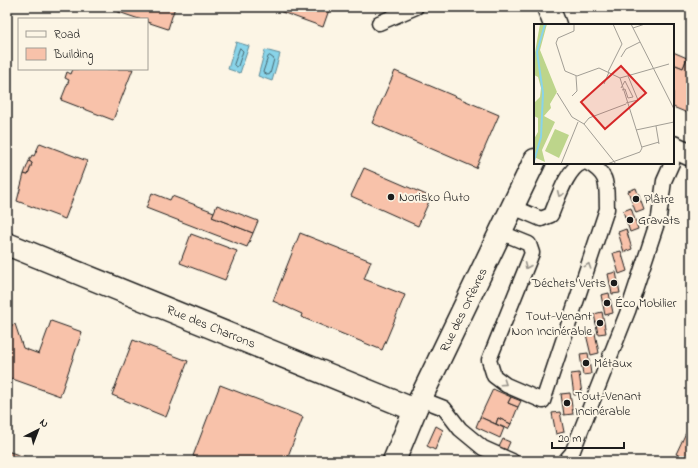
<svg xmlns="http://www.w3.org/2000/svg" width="698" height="468" viewBox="0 0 698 468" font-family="'Indie Flower',sans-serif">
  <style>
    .water { fill: #89d4e9; stroke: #5d8a97 }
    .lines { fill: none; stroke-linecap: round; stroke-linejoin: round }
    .shore { stroke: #48666e; stroke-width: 1 }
    .building { fill: #f8c2aa; stroke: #1c1c1c }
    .lane-casing { stroke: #1c1c1c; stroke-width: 17 }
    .street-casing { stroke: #1c1c1c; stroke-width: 25 }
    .lane { stroke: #fcf5e5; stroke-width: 14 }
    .street { stroke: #fcf5e5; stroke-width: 22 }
    .oneway { stroke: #97938b }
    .poi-dot { fill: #1c1c1c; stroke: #fcf5e5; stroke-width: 1.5 }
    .labels { text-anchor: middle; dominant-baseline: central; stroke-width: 4; stroke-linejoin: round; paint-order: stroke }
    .poi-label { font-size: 13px; fill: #1c1c1c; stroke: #fcf5e5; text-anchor: start }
    .street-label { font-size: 13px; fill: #1c1c1c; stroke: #fcf5e5 }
    .inset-river { fill: none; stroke: #89d4e9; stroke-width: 2 }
    .inset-road { fill: none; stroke: #a29e95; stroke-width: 1 }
    .view { fill: #d62828; fill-opacity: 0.15; stroke: #d62828; stroke-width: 2 }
    .inset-edge { fill: none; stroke: #1c1c1c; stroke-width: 2 }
  </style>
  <rect width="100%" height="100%" fill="#fcf5e5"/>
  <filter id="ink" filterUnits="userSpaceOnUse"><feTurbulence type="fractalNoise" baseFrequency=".025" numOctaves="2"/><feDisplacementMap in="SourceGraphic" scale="8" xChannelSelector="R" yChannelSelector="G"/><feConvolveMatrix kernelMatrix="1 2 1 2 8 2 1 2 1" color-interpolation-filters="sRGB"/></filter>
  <g filter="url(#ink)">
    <g class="water">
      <path d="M 236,42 L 249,46 L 240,73 L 228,69 Z"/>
      <path d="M 265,50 L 280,54 L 272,81 L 258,76 Z"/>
    </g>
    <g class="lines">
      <g class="shore">
        <path d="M 240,48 L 243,51 L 238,66 L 236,67 L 234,65 Z"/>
        <path d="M 270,56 L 274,59 L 270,74 L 268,75 L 263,72 L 268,57 Z"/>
      </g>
    </g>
    <g class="building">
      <path d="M 104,7 L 175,7 L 168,29 L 147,22 L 147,19 L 139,19 Z"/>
      <path d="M 268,7 L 330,7 L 323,27 Z"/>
      <path d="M 673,52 L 687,58 L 683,68 L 673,64 Z"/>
      <path d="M 689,54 L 691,55 L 690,114 L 673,107 L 673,64 L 683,68 Z"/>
      <path d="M 73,69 L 133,69 L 113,120 L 61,100 L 69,80 L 65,78 L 67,72 L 71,74 Z"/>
      <path d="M 395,71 L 499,115 L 476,168 L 372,123 Z"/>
      <path d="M 40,143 L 87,161 L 65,219 L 17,201 L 24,174 L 28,175 L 32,163 L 29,161 L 32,155 L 34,156 Z"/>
      <path d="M 29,161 L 32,163 L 28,175 L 24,174 Z"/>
      <path d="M 364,168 L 431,197 L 418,226 L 351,196 Z"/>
      <path d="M 636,188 L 644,210 L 636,213 L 628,191 Z"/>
      <path d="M 152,193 L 170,200 L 172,196 L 214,212 L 212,217 L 253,233 L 247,247 L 146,208 Z"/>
      <path d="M 217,205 L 258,221 L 253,233 L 212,217 Z"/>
      <path d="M 631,208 L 638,229 L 630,232 L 623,211 Z"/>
      <path d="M 626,229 L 632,249 L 624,252 L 618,232 Z"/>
      <path d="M 300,233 L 371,261 L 364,279 L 405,295 L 382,350 L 301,317 L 302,314 L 273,301 Z"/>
      <path d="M 191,234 L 237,251 L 225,280 L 180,263 Z"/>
      <path d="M 621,251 L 627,271 L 619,274 L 613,253 Z"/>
      <path d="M 616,272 L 620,293 L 612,294 L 608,274 Z"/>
      <path d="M 609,293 L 613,313 L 605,315 L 601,295 Z"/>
      <path d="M 602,312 L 606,333 L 598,334 L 594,314 Z"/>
      <path d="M 51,321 L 82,332 L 60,396 L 7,377 L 7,327 L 15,324 L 23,348 L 39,354 Z"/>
      <path d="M 595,333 L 599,353 L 591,355 L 586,334 Z"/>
      <path d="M 133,340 L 188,361 L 166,417 L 112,395 Z"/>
      <path d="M 588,353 L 591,374 L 583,375 L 580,354 Z"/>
      <path d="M 579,373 L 582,394 L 574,395 L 571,374 Z"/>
      <path d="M 220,385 L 303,417 L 288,456 L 299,461 L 205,461 L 193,456 Z"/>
      <path d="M 493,389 L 511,397 L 508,403 L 518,407 L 511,424 L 498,418 L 496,424 L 480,417 Z"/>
      <path d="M 570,393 L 573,414 L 564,415 L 561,394 Z"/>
      <path d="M 511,397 L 521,401 L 518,407 L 508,403 Z"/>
      <path d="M 560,412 L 564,432 L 556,434 L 552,413 Z"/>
      <path d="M 480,417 L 504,428 L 500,438 L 476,427 Z"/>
      <path d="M 498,418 L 511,424 L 508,429 L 496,424 Z"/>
      <path d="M 691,422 L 691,449 L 687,458 L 676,454 Z"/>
      <path d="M 436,426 L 443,430 L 435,450 L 427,446 Z"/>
      <path d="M 503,439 L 510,442 L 506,451 L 499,447 Z"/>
      <path d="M 7,451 L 28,458 L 27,461 L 7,461 Z"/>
    </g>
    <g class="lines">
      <defs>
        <g id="lane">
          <path d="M 379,23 L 416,7"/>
          <path d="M 513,207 L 541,219 L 551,215 C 557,201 567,168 582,163"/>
          <path d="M 502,233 L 529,244 L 532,253 L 489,360 L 494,376 L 506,385 L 543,401 L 607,209 C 606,186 610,175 588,163"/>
          <path d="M 421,399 L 444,408 L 460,429 L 483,448 L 512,461"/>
          <path d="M 565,461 L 572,453 L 628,311 L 659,217 L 664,181 L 672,163"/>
        </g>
        <g id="street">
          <path d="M 548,7 L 555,25"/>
          <path d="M 673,147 L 691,155"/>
          <path d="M 7,244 L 415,410"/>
          <path d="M 394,461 L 415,410 L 535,160"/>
        </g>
      </defs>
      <use href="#lane" class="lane-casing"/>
      <use href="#street" class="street-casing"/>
      <use href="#lane" class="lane"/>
      <use href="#street" class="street"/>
    </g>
    <defs><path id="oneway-chevron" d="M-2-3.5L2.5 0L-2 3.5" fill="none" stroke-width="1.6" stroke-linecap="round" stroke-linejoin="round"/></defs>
    <g class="oneway">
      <use href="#oneway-chevron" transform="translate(560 194) rotate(114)"/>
      <use href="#oneway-chevron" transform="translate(527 266) rotate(113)"/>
      <use href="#oneway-chevron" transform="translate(588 266) rotate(-72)"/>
      <use href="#oneway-chevron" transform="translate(504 383) rotate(34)"/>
    </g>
  </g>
  <g class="poi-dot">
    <circle cx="391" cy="197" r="4"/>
    <circle cx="636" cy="199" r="4"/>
    <circle cx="630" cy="220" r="4"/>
    <circle cx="614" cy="283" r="4"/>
    <circle cx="607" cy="303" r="4"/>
    <circle cx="600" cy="323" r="4"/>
    <circle cx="586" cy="363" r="4"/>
    <circle cx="567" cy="403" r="4"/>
  </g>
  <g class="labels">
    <g class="poi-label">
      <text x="399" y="197">Norisko Auto</text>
      <text x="644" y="199">Plâtre</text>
      <text x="638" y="220">Gravats</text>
      <text x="606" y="283" text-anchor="end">Déchets Verts</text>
      <text x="615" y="303">Éco Mobilier</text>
      <text x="592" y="316" text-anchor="end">Tout-Venant<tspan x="592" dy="15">Non Incinérable</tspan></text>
      <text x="594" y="363">Métaux</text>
      <text x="575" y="396">Tout-Venant<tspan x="575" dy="15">Incinérable</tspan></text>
    </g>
    <g class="street-label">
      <text transform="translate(464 310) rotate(-64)">Rue des Orfèvres</text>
      <text transform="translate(211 327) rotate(22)">Rue des Charrons</text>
    </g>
  </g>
  <g transform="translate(534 24)">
    <rect width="140" height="140" fill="#fcf5e5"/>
    <path d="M 6,0 L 13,0 L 6,26 L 23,68 L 16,80 L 17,84 L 10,92 L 21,98 L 8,126 L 11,138 L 0,133 L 0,115 L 4,108 L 4,94 L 0,92 L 0,79 L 6,73 L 7,64 L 4,53 L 0,51 L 0,34 ZM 21,105 L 35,111 L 25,134 L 11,127 Z" fill="#bdd58b"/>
    <path class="inset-river" d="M 0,137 L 7,113 L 9,69 L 3,28 L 11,0"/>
    <path class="inset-road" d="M 40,0 L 40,7 L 24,14 L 22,19 L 31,47 L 43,52 L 65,44 L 86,54M 97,0 L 140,85M 99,4 L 111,0M 87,33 L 92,25 L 106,18M 74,48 L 88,20 L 79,0M 86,54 L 135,40M 70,60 L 75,48M 87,64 L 91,57 L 99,73 L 94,74 L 91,65 L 88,66M 23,69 L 38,93 L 50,100M 38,72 L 43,67 L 42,52M 92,79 L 104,76 L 94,52M 50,100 L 82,140M 50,100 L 55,94 L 92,80M 122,102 L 125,120M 102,106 L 140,98M 108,123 L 125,118M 27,140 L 44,98M 73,140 L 106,128 L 108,124 L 86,54"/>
    <path class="view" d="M 87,42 L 112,69 L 71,105 L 47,78 Z"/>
    <rect width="140" height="140" class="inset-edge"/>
  </g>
  <rect width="698" height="468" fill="none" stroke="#fcf5e5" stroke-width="24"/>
  <rect x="12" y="12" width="674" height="444" fill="none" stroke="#1c1c1c" stroke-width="1.5" filter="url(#ink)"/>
  <rect x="18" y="18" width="130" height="52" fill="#fcf5e5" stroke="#a29e95"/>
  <rect x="26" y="31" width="20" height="6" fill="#fcf5e5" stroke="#a29e95"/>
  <text x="54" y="38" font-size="12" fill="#1c1c1c">Road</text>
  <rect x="26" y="48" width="20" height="12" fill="#f8c2aa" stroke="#a29e95"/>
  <text x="54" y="58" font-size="12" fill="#1c1c1c">Building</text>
  <g transform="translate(38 430) rotate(42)" stroke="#fcf5e5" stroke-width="3" paint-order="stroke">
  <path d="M0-3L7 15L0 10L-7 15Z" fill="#1c1c1c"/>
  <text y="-6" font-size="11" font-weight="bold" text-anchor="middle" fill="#1c1c1c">N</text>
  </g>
  <path d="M552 442v6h72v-6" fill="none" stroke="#1c1c1c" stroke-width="2"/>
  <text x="558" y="442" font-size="12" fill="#1c1c1c" stroke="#fcf5e5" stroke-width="3" paint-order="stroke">20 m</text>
</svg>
